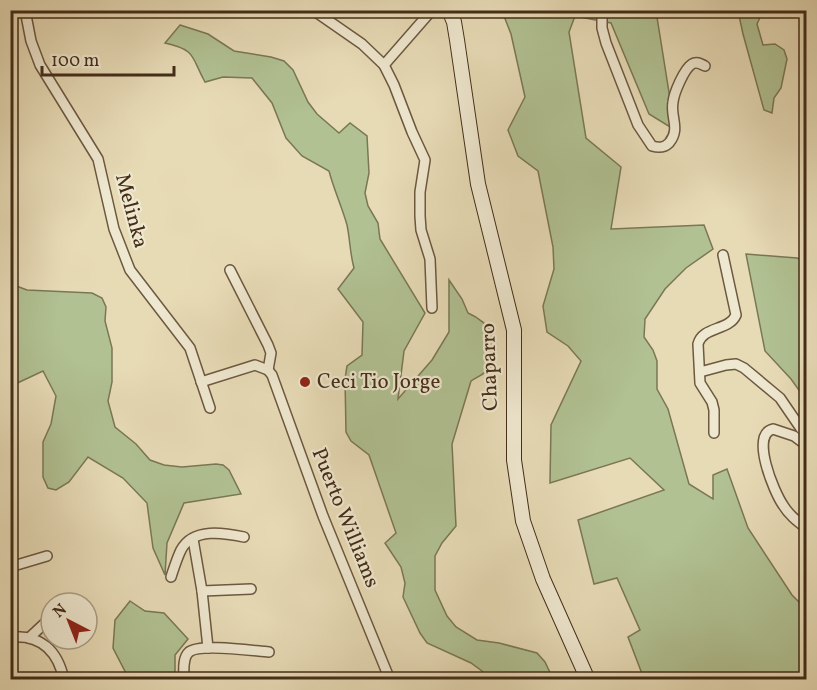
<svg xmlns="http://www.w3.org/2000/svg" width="817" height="690" viewBox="0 0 817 690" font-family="Vollkorn,serif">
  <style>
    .green { fill: #b1c192; stroke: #7a7755; stroke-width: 1.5 }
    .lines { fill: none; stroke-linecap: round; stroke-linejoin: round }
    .street-casing { stroke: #6d5840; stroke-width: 12 }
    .secondary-casing { stroke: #442d18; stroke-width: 16 }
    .street { stroke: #efe8d0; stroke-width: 9 }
    .secondary { stroke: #efe8d0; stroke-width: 14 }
    .poi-dot { fill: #8f2418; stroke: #efe8d0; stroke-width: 2 }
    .labels { text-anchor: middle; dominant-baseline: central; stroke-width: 4.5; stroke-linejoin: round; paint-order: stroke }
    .street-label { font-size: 21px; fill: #442d18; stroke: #efe8d0 }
    .poi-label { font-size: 21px; fill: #442d18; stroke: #efe8d0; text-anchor: start }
  </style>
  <rect width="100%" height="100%" fill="#e7dbb6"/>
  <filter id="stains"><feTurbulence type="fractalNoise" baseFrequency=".00333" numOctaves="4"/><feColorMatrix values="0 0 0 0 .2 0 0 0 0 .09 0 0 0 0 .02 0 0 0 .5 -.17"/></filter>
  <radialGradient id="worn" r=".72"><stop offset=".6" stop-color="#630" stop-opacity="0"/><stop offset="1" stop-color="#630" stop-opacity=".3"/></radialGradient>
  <g class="green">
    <path d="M 502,11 L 656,11 L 675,130 L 649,114 L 611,23 L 575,16 L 569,32 L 586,138 L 621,167 L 611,229 L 704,225 L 713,249 L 686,268 L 665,289 L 645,319 L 644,337 L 653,350 L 657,361 L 657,389 L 668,409 L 689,484 L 713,499 L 713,475 L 727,469 L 748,528 L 792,595 L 806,609 L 806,679 L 644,679 L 628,637 L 640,630 L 617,578 L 594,584 L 578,520 L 664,490 L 630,458 L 550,483 L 551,425 L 581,361 L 568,346 L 547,332 L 543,306 L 554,269 L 553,247 L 538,171 L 518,156 L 508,130 L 525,97 L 511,34 Z"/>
    <path d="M 738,11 L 763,11 L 757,24 L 763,45 L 775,44 L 784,50 L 787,59 L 781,88 L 774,98 L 772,113 L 764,110 L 743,34 Z"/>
    <path d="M 180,25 L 208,34 L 234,51 L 271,57 L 284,61 L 293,70 L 308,102 L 317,114 L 339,133 L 350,123 L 367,136 L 369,173 L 365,193 L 368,206 L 378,223 L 380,239 L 425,313 L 404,351 L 398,399 L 432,360 L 449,332 L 449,280 L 462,299 L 468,313 C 489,322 505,344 491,367 C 487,373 477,377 471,381 L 452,444 L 456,526 L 442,543 L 435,556 L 435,590 L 447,616 L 456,627 L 477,640 L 499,643 L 537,653 L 545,662 L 553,679 L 488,679 L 482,671 L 471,663 L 427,643 L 420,633 L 403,597 L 405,583 L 401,567 L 385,543 L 396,533 L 369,455 L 351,441 L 346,432 L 345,379 L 347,366 L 362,355 L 363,322 L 338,289 L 354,268 C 350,254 350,239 347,225 C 342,207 334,190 329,171 L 302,156 L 286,138 L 272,103 L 252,78 L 223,77 L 205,82 C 191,57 197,50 165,43 Z"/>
    <path d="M 746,254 L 797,258 L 804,261 L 806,265 L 806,400 L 791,379 L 765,351 Z"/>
    <path d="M 11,284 L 27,290 L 92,293 L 102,298 L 106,307 L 105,321 L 112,348 L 112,382 L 108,401 L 115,427 L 136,444 L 150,460 L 164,465 L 182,467 L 216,464 L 223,465 L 229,470 L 241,494 L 184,503 L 167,543 L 165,575 L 153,548 L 147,503 L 123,478 L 88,457 L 69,482 L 56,490 L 48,488 L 43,477 L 43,442 L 51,424 L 56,396 L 43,371 L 11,386 Z"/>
    <path d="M 130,601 L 145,611 L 164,613 L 188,639 L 175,655 L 175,679 L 129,679 L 113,648 L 115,620 Z"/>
  </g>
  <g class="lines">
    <defs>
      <g id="street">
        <path d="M 25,10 L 31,41 L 40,65 L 98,159 L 114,229 L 130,270 L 190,348 L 210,408"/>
        <path d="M 313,10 L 362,44 L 384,65 L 394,85 L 412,132 L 425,160 L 420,192 L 420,216 L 421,230 L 430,259 L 432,308"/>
        <path d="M 605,10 L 602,18 L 602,28 L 606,43 L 638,125 L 652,146 C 659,148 664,148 669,143 C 681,129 670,117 673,102 C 674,93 684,69 692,64 C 697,61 701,64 705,66"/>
        <path d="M 384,65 L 432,10"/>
        <path d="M 230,270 L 268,345 L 271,353 L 268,370"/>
        <path d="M 268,370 L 272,375 L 323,516 L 390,680"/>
        <path d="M 700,372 L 726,365 L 736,364 L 744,368 L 780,398 L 806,436"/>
        <path d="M 201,382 L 255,365 L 268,370"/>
        <path d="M 714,433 L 714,410 L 712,402 L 700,383 L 698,344 C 703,326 729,331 736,315 L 723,255"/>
        <path d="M 806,445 L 794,436 L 773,429 C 750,435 774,492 783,505 C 789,515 797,521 806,528"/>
        <path d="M 10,504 L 11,504"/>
        <path d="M 193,539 L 202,591 L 208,648"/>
        <path d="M 10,567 L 47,556"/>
        <path d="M 171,577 C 174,568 177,558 181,550 C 193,527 225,533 244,537"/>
        <path d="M 202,591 L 251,589"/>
        <path d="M 10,637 C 41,634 58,651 64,680"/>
        <path d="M 29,638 L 45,623 L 51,620"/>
        <path d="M 184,680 C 184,672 182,658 189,652 C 200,643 254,651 269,652"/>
      </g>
      <path id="secondary" d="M 449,10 L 454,22 L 457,40 L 478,184 L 514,330 L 514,460 L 523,521 L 543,579 L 588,680"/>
    </defs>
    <use href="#street" class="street-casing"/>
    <use href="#secondary" class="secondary-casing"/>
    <use href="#street" class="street"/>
    <use href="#secondary" class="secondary"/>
  </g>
  <circle class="poi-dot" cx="305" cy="382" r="6"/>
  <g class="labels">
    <g class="street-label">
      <text transform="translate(131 211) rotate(75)">Melinka</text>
      <text transform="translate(490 367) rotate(-92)">Chaparro</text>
      <text transform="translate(345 518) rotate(68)">Puerto Williams</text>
    </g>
    <g class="poi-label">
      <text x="317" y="382">Ceci Tio Jorge</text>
    </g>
  </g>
  <rect width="817" height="690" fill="none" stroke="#e7dbb6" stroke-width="36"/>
  <rect x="12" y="12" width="793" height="666" fill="none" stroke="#442d18" stroke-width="3"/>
  <rect x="18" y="18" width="781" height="654" fill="none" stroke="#442d18" stroke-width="1.5"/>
  <g transform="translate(69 621) rotate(318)"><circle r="28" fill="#efe8d0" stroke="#ab9d86" stroke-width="1.5"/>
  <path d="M0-4.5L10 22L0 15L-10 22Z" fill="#8f2418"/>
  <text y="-9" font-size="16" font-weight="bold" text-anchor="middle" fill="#442d18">N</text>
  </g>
  <path d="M42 66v9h132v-9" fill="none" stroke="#442d18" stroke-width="3"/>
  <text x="51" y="66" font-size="18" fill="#442d18" stroke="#efe8d0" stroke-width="4.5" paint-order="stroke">100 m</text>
  <rect width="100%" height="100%" filter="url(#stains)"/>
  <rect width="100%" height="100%" fill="url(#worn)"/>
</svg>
